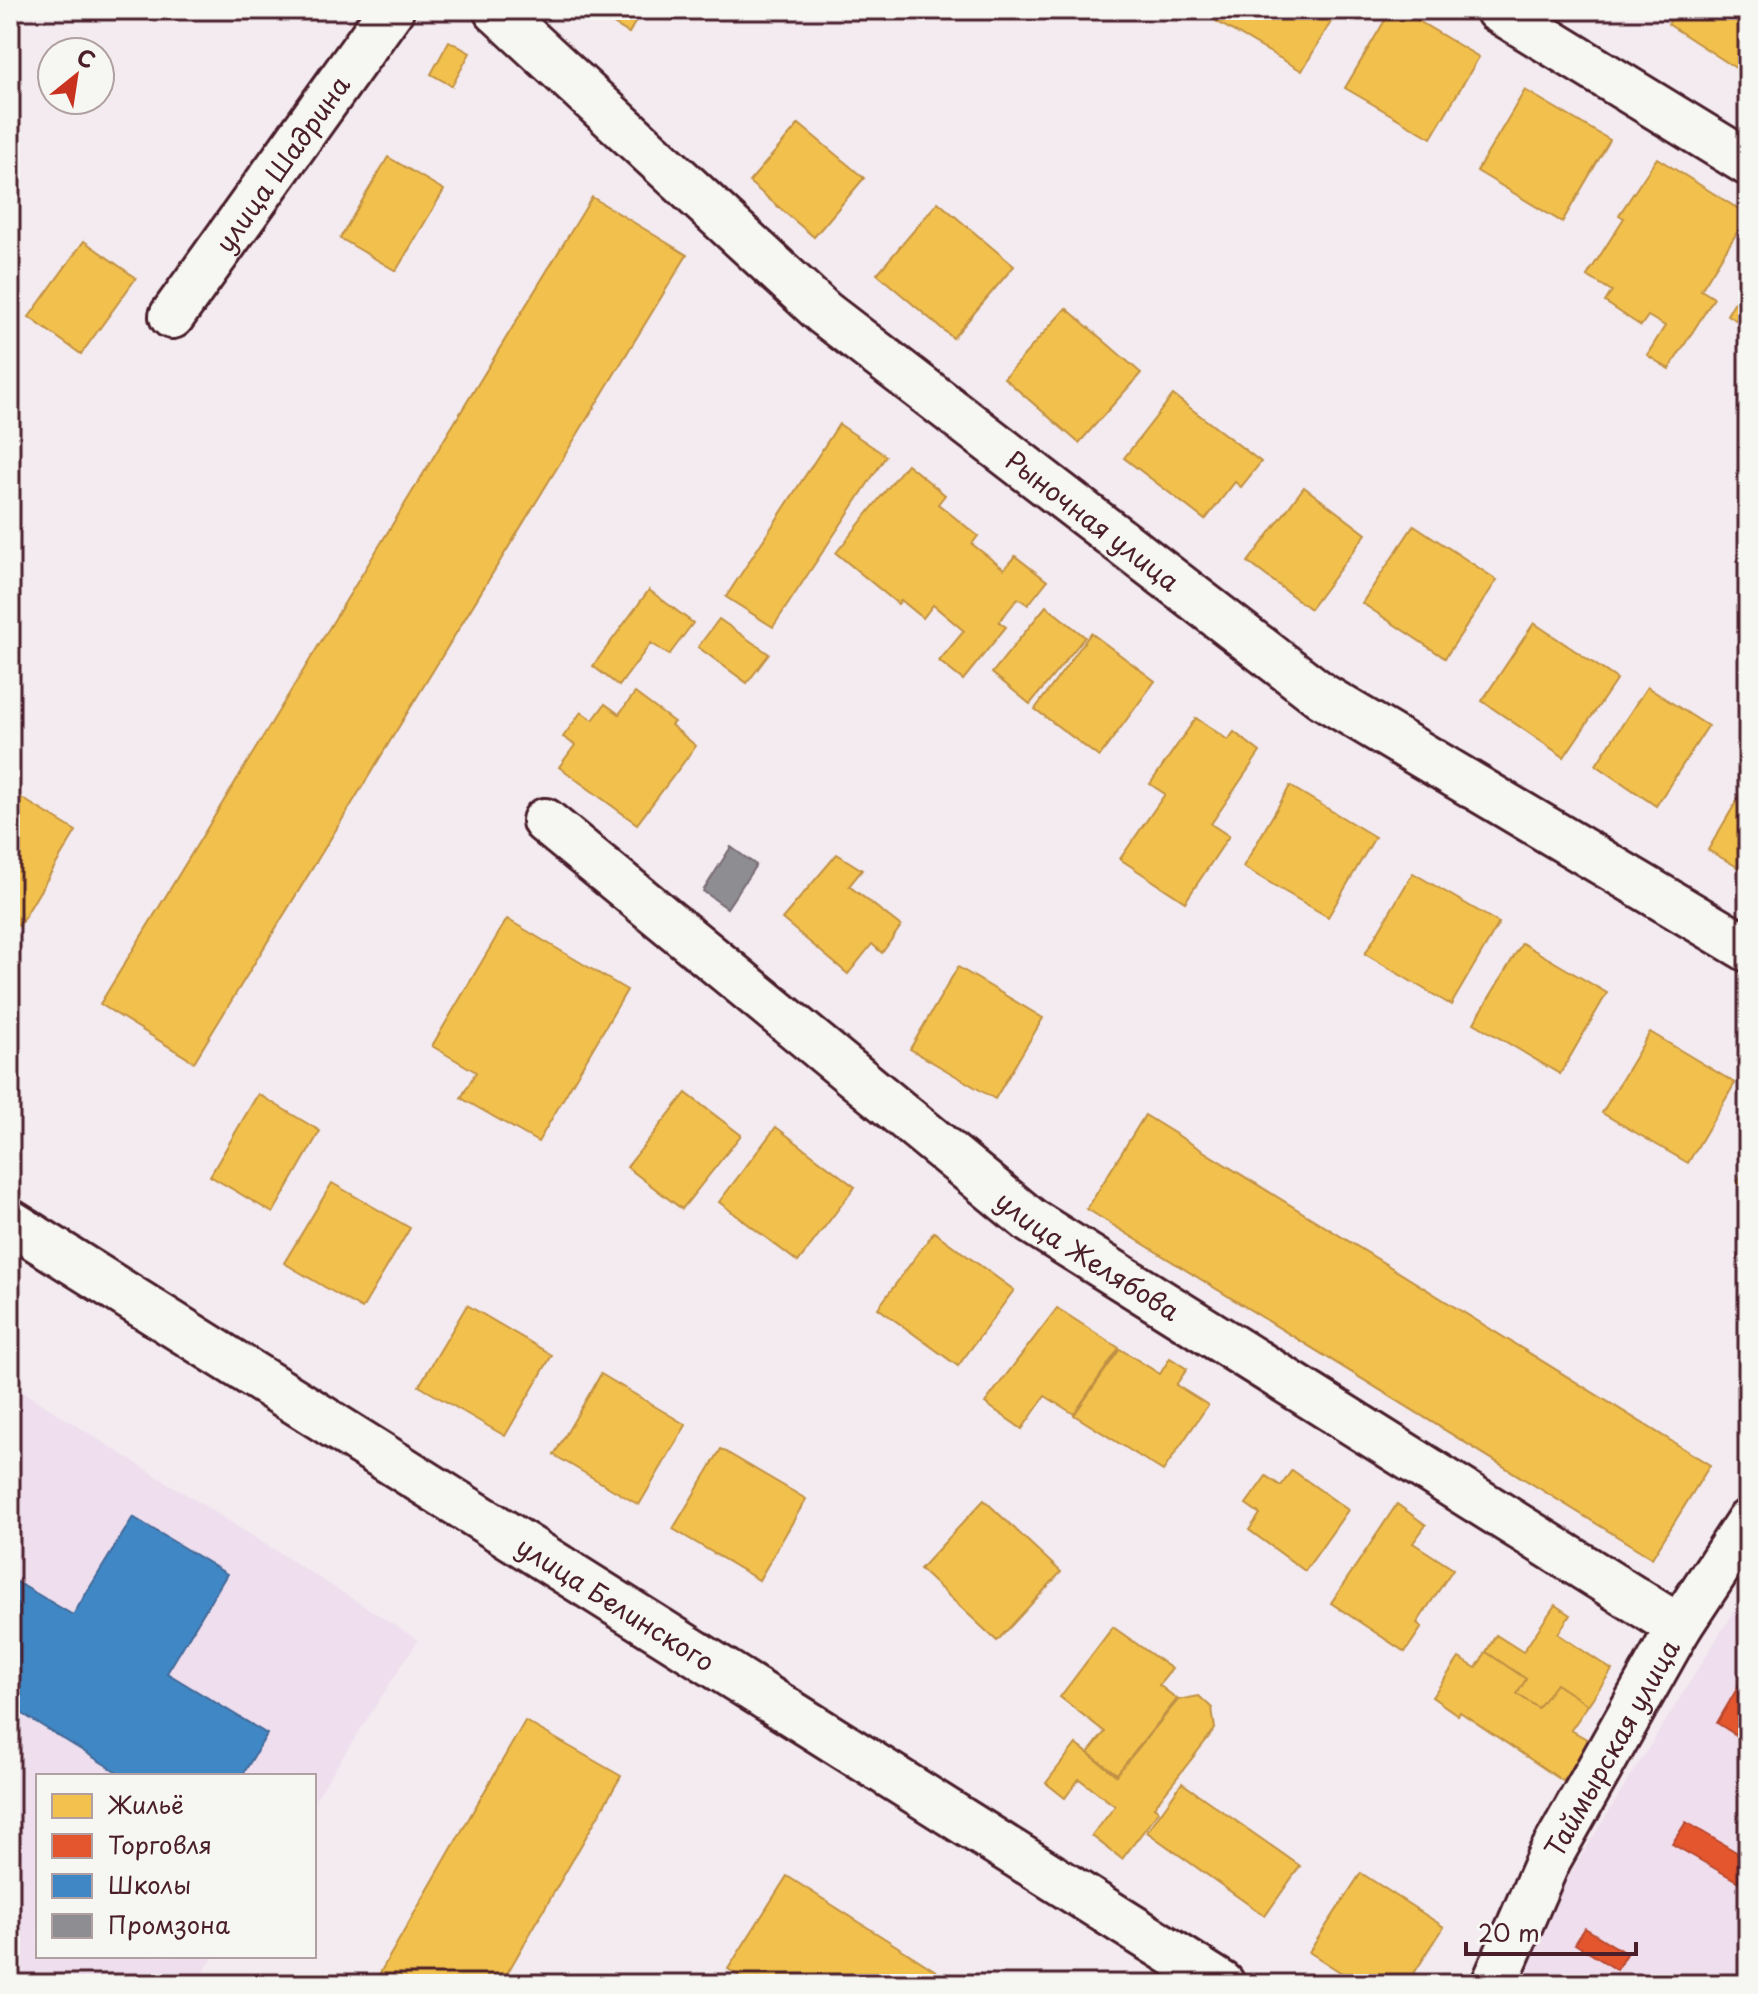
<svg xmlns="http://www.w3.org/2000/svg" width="1758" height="1994" viewBox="0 0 1758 1994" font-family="'Playpen Sans',sans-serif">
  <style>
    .built { fill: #efdeee }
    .homes { fill: #f2c14e; stroke: #c09044; stroke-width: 2 }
    .shops { fill: #e4572e; stroke: #b6462d; stroke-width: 2 }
    .schools { fill: #3f88c5; stroke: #426897; stroke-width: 2 }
    .industry { fill: #8d8d92; stroke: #796c73; stroke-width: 2 }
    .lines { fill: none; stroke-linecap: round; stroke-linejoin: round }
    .street-casing { stroke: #4a1f2b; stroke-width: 50 }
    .street { stroke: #f6f6f2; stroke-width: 44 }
    .labels { text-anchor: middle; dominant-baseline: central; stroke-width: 8; stroke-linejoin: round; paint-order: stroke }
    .street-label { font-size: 26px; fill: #4a1f2b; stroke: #f6f6f2 }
  </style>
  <rect width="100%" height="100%" fill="#f3ebf0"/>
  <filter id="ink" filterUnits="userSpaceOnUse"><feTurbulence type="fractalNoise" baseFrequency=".0125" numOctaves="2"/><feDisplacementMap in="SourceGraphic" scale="16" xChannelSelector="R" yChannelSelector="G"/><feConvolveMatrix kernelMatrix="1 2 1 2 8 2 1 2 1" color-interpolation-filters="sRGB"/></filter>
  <g filter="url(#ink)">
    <g class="built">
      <path d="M 10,1384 L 418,1640 L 314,1801 L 314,1776 L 38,1776 L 38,1956 L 214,1956 L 196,1984 L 10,1984 Z"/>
      <path d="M 1748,1589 L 1748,1984 L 1505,1984 L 1508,1973 Z"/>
    </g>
    <g class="homes">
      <path d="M 590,10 L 642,10 L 629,33 Z"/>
      <path d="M 1222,10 L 1338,10 L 1302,71 L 1216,21 Z"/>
      <path d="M 1391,10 L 1400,10 L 1479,57 L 1431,138 L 1345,88 Z"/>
      <path d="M 1677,10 L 1748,10 L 1748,76 L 1668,24 Z"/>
      <path d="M 449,41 L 470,53 L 452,86 L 431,74 Z"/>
      <path d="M 1525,90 L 1610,140 L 1562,222 L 1477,171 Z"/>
      <path d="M 799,124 L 864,178 L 814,237 L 749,182 Z"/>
      <path d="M 388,157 L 444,190 L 396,271 L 340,238 Z"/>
      <path d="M 1657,158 L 1748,215 L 1701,290 L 1714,298 L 1669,369 L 1647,355 L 1665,326 L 1648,316 L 1641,326 L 1605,302 L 1612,291 L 1587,276 L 1624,218 L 1619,215 Z"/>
      <path d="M 10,162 L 19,167 L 10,183 Z"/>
      <path d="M 592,197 L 687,255 L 194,1062 L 100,1004 Z"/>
      <path d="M 938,202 L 1014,266 L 953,338 L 877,274 Z"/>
      <path d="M 84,241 L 136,278 L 81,354 L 29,317 Z"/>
      <path d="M 1748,279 L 1748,327 L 1727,315 Z"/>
      <path d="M 1066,308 L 1141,373 L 1079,443 L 1004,378 Z"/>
      <path d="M 1173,395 L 1261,462 L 1241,487 L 1235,482 L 1205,520 L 1124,458 Z"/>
      <path d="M 839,424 L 886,456 L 773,627 L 726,597 Z"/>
      <path d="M 907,464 L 945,495 L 938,504 L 978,536 L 972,544 L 1004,569 L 1015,556 L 1047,581 L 1028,605 L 1018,598 L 999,622 L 1006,627 L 963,680 L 939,661 L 964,631 L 933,605 L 923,618 L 901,600 L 898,604 L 836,553 Z"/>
      <path d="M 1304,487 L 1366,534 L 1310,609 L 1248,562 Z"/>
      <path d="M 1414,525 L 1497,580 L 1445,658 L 1362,603 Z"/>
      <path d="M 649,590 L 693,623 L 669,655 L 651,643 L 619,686 L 593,666 Z"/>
      <path d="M 1046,606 L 1085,637 L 1030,704 L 992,673 Z"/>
      <path d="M 719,619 L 769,654 L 747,683 L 698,647 Z"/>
      <path d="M 1534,623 L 1617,679 L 1564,757 L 1482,701 Z"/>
      <path d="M 1091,633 L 1155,681 L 1099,757 L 1035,709 Z"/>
      <path d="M 1647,687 L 1708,726 L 1656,806 L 1596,765 Z"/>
      <path d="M 635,693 L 674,722 L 671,725 L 696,746 L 637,824 L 559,767 L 575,745 L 563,737 L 581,712 L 593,720 L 605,704 L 619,714 Z"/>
      <path d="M 1196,718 L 1228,740 L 1234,732 L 1260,752 L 1211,824 L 1229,836 L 1185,902 L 1120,859 L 1165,794 L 1150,784 Z"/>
      <path d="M 1748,782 L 1748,873 L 1708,850 Z"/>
      <path d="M 1290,786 L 1375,837 L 1328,917 L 1243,867 Z"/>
      <path d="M 10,791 L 76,831 L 19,926 L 10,920 Z"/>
      <path d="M 837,854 L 862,870 L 849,886 L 901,926 L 882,953 L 872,944 L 848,974 L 782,919 Z"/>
      <path d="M 1413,873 L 1499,923 L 1451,1005 L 1365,954 Z"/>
      <path d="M 507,919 L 627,990 L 538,1142 L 461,1098 L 476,1072 L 432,1046 Z"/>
      <path d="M 1522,943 L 1607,993 L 1560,1074 L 1474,1023 Z"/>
      <path d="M 958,967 L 1043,1018 L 995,1099 L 910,1049 Z"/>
      <path d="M 1650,1032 L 1735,1083 L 1688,1163 L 1602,1113 Z"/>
      <path d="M 686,1093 L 741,1135 L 682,1209 L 627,1167 Z"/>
      <path d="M 258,1094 L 320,1131 L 273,1213 L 210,1176 Z"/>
      <path d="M 1145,1115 L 1710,1465 L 1652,1558 L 1087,1209 Z"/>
      <path d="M 776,1127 L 855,1187 L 798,1262 L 719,1202 Z"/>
      <path d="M 1748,1165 L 1748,1189 L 1737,1183 Z"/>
      <path d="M 332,1183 L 410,1228 L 362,1309 L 284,1263 Z"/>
      <path d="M 934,1232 L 1014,1290 L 958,1366 L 878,1308 Z"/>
      <path d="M 467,1305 L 552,1355 L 505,1436 L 419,1386 Z"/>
      <path d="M 1057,1308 L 1119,1348 L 1074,1414 L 1045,1396 L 1022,1429 L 985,1403 Z"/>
      <path d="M 1120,1349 L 1160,1374 L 1170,1358 L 1187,1369 L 1176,1385 L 1208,1405 L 1163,1471 L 1074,1415 Z"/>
      <path d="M 601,1374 L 686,1425 L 639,1505 L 554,1455 Z"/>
      <path d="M 721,1449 L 806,1499 L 759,1580 L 673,1529 Z"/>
      <path d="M 1292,1470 L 1348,1510 L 1305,1571 L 1249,1530 L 1260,1514 L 1246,1504 L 1266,1476 L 1281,1486 Z"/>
      <path d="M 984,1500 L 1061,1572 L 997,1641 L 920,1569 Z"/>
      <path d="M 1397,1504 L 1426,1525 L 1413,1543 L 1453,1569 L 1417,1623 L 1422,1627 L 1405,1652 L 1331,1603 Z"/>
      <path d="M 1555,1605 L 1570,1615 L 1558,1634 L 1612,1670 L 1588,1705 L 1556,1684 L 1538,1708 L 1517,1694 L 1526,1679 L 1486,1652 L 1496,1635 L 1523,1652 Z"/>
      <path d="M 1113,1627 L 1172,1669 L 1159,1685 L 1177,1699 L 1117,1774 L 1088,1753 L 1105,1732 L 1060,1697 Z"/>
      <path d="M 1486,1652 L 1526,1679 L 1517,1694 L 1538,1708 L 1556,1684 L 1588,1705 L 1571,1730 L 1590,1741 L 1563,1781 L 1460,1712 L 1458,1715 L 1432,1697 L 1459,1658 L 1476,1668 Z"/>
      <path d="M 1199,1696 L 1212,1708 L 1215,1729 L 1154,1807 L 1159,1811 L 1122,1859 L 1092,1836 L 1115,1806 L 1079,1779 L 1065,1798 L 1046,1783 L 1076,1744 L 1116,1775 L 1178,1700 Z"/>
      <path d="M 525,1721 L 621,1776 L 501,1984 L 388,1984 L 377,1978 Z"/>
      <path d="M 1182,1783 L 1300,1866 L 1265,1916 L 1147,1832 Z"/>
      <path d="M 1361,1873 L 1444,1927 L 1407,1984 L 1359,1984 L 1309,1952 Z"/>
      <path d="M 787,1876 L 956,1984 L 752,1984 L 728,1969 Z"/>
    </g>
    <g class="shops">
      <path d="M 1748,1670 L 1748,1726 L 1741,1738 L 1717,1723 Z"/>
      <path d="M 1686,1822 L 1748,1859 L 1748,1873 L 1742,1884 L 1672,1844 Z"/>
      <path d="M 1585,1928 L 1627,1954 L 1617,1970 L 1575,1944 Z"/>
    </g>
    <path class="schools" d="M 133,1517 L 227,1574 L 167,1673 L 267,1734 L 242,1776 L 114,1776 L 117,1772 L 10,1706 L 10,1578 L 73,1615 Z"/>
    <path class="industry" d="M 731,847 L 756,865 L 727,908 L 703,891 Z"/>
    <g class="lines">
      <defs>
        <g id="street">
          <path id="s1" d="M 496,10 L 824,313 L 1322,696 L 1748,949"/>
          <path d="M 1498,10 L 1748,163"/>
          <path id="s2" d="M 172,316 L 391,10"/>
          <path id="s3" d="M 545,821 L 1031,1221 L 1679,1627"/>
          <path id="s4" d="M 10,1222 L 1222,1984"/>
          <path id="s5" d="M 1494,1984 L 1548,1860 L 1679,1627 L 1748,1522"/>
        </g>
      </defs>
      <use href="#street" class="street-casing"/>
      <use href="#street" class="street"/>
    </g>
  </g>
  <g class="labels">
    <g class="street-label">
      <text stroke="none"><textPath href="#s2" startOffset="188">улица Шадрина</textPath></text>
      <text stroke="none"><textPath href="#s1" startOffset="786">Рыночная улица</textPath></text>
      <text stroke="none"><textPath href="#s3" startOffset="696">улица Желябова</textPath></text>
      <text stroke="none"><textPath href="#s4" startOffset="716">улица Белинского</textPath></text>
      <text stroke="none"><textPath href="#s5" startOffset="264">Таймырская улица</textPath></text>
    </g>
  </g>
  <rect width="1758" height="1994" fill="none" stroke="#f6f6f2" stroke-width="40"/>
  <rect x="20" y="20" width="1718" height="1954" fill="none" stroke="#4a1f2b" stroke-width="3" filter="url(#ink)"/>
  <rect x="36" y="1774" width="280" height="184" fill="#f6f6f2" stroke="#b1a0a2" stroke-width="2"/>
  <rect x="52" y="1794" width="40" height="24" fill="#f2c14e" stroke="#b1a0a2" stroke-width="2"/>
  <text x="108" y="1814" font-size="24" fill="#4a1f2b">Жильё</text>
  <rect x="52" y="1834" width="40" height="24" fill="#e4572e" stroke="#b1a0a2" stroke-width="2"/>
  <text x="108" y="1854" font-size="24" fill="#4a1f2b">Торговля</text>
  <rect x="52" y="1874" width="40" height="24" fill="#3f88c5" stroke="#b1a0a2" stroke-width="2"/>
  <text x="108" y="1894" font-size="24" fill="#4a1f2b">Школы</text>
  <rect x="52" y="1914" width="40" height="24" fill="#8d8d92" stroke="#b1a0a2" stroke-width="2"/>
  <text x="108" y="1934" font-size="24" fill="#4a1f2b">Промзона</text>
  <g transform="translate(76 76) rotate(30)"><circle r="38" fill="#f6f6f2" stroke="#b1a0a2" stroke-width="2"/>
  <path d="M0-6L14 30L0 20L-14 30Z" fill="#c8321e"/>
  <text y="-12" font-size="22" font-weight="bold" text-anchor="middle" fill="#4a1f2b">С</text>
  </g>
  <path d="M1466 1942v12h170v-12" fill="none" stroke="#4a1f2b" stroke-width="4"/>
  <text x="1478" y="1942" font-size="24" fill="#4a1f2b" stroke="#f6f6f2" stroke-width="6" paint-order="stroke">20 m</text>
</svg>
